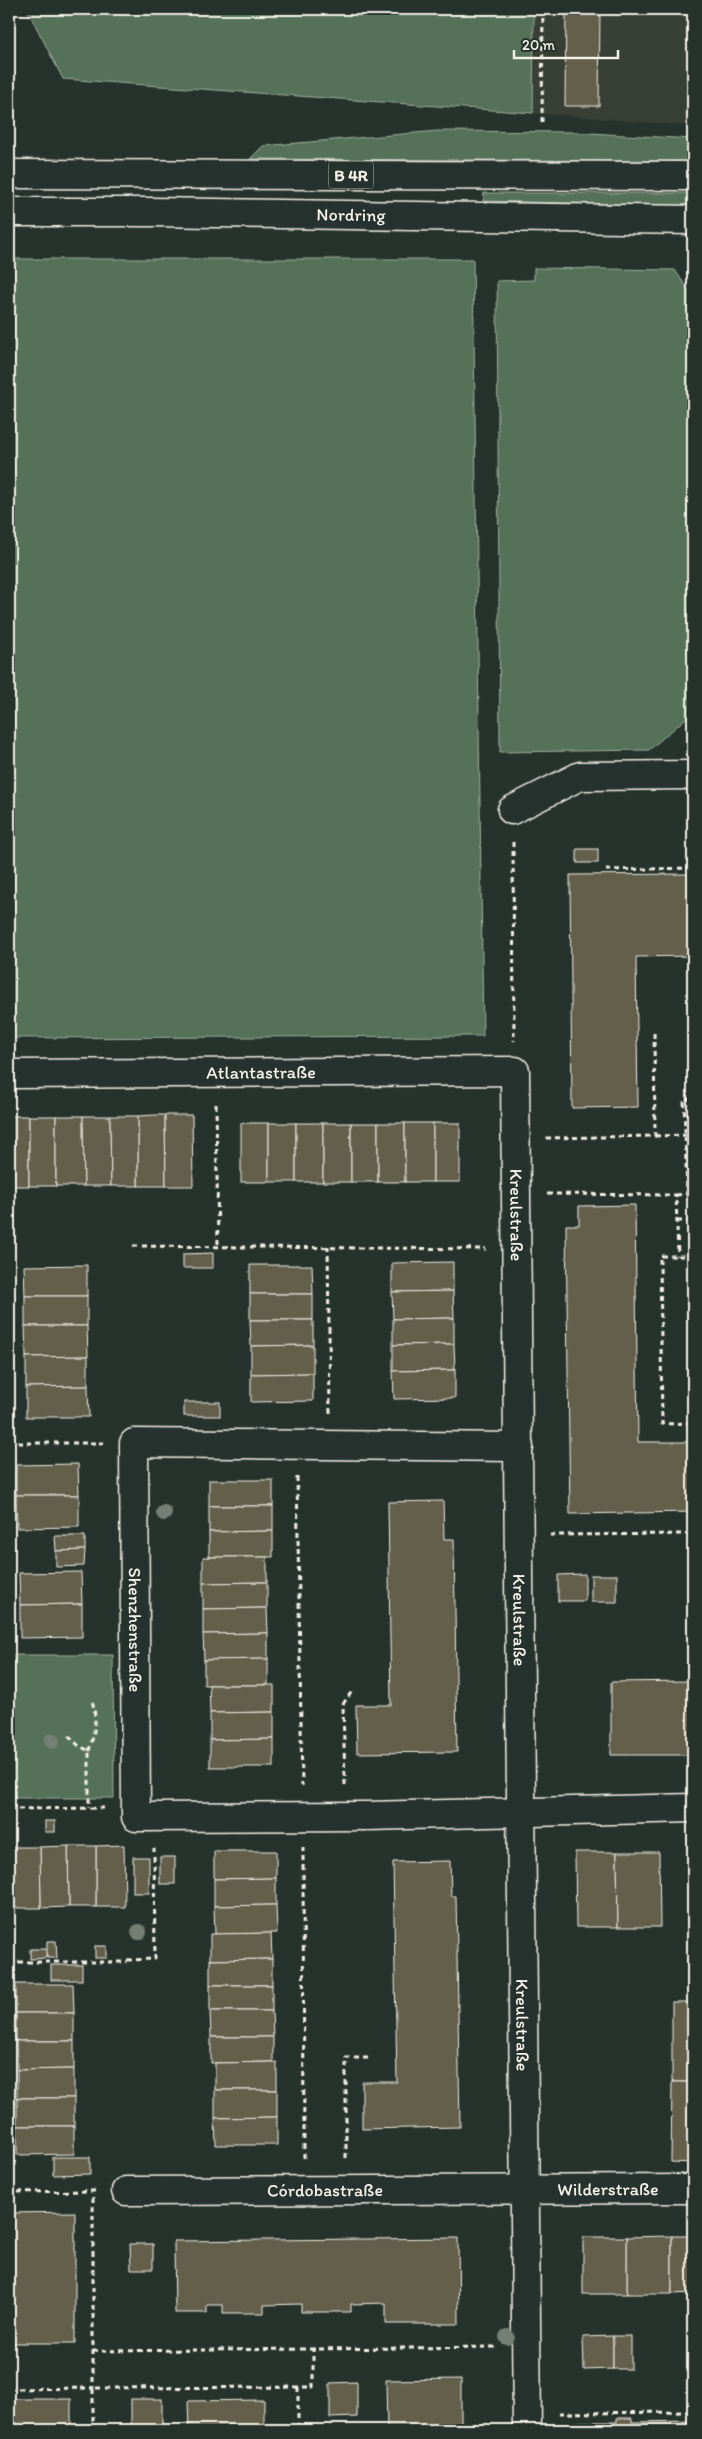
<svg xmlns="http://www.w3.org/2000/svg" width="702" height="2439" viewBox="0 0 702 2439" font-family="Itim,sans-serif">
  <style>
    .built { fill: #384036 }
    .green { fill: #547158; stroke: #a4b1a0 }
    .building { fill: #635f4c; stroke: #f4f1e8 }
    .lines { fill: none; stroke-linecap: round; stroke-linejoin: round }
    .minor-casing { stroke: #f4f1e8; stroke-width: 31 }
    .major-casing { stroke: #f4f1e8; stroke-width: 31 }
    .path { stroke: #f4f1e8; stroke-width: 3; stroke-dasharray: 5 4; stroke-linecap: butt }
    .minor { stroke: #26332d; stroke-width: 28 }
    .major { stroke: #26332d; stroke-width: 28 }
    .tree { fill: #747f74 }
    .labels { text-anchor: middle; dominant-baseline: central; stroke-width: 5; stroke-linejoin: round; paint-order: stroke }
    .shield { fill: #26332d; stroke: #b6b8b0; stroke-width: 1 }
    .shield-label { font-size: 16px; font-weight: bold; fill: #f4f1e8 }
    .street-label { font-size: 18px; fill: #f4f1e8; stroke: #26332d }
  </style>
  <rect width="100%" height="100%" fill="#26332d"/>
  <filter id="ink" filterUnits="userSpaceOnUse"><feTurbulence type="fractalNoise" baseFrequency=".02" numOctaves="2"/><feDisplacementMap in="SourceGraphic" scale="10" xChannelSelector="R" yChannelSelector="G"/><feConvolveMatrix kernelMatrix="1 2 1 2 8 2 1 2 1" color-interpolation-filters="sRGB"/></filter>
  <g filter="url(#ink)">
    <path class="built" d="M 534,9 L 693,9 L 693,126 L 533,113 Z"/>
    <g class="green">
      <path d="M 27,9 L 534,9 L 533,113 L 63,79 Z"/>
      <path d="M 438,131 L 572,132 L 693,139 L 693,161 L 250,159 L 263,146 Z"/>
      <path d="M 484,193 L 693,193 L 693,206 L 483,201 Z"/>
      <path d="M 9,259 L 473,259 L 483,1036 L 9,1038 Z"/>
      <path d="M 534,268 L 675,270 L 693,297 L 693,712 L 649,750 L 500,752 L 497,281 L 534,280 Z"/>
      <path d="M 9,1655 L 113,1655 L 114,1798 L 9,1798 Z"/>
    </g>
    <g class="building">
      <path d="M 566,9 L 600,9 L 599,106 L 565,106 Z"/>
      <rect x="577" y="849" width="21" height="14"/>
      <path d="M 693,874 L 693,956 L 636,957 L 638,1107 L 572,1108 L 570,875 Z"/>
      <path d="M 155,1115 L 165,1115 L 166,1186 L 138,1186 L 138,1116 Z"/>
      <path d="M 165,1115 L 192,1115 L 193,1186 L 166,1186 Z"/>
      <rect x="9" y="1116" width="20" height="70"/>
      <rect x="29" y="1116" width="27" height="70"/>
      <path d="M 56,1116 L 83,1116 L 84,1186 L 56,1186 Z"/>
      <path d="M 83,1116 L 110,1116 L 111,1186 L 84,1186 Z"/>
      <path d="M 110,1116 L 138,1116 L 138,1186 L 111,1186 Z"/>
      <rect x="241" y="1123" width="28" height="59"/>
      <rect x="269" y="1123" width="27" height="59"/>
      <rect x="296" y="1123" width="27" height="59"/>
      <rect x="323" y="1123" width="28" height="59"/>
      <rect x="351" y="1123" width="27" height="59"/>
      <rect x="378" y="1123" width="27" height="59"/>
      <rect x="405" y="1123" width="28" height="59"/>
      <rect x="433" y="1123" width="27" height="59"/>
      <path d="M 635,1205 L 638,1442 L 693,1442 L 693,1512 L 570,1514 L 566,1225 L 579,1225 L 579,1206 Z"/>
      <path d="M 213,1253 L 213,1268 L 183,1268 L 183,1254 Z"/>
      <path d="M 453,1262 L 453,1291 L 392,1292 L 392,1263 Z"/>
      <path d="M 87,1265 L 87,1296 L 25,1296 L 24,1266 Z"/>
      <path d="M 250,1265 L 312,1265 L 313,1294 L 250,1294 Z"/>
      <path d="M 453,1291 L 454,1318 L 393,1319 L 392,1292 Z"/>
      <rect x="250" y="1294" width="63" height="26"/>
      <rect x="25" y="1296" width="62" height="30"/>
      <path d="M 454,1318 L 454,1344 L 393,1345 L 393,1319 Z"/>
      <path d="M 250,1320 L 313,1320 L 313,1345 L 251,1346 Z"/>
      <path d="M 25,1326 L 87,1326 L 88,1356 L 26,1357 Z"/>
      <path d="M 454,1344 L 455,1370 L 393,1371 L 393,1345 Z"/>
      <path d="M 313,1345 L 313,1373 L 251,1374 L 251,1346 Z"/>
      <path d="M 88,1356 L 88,1386 L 26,1387 L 26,1357 Z"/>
      <path d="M 455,1370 L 455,1398 L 394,1399 L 393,1371 Z"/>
      <path d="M 313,1373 L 313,1401 L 251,1402 L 251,1374 Z"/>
      <path d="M 88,1386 L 89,1417 L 26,1417 L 26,1387 Z"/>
      <rect x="184" y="1402" width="36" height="14"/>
      <path d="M 78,1464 L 79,1495 L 16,1495 L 16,1465 Z"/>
      <rect x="209" y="1480" width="64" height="26"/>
      <path d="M 16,1495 L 79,1495 L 79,1527 L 17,1528 Z"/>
      <path d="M 443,1501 L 444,1539 L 454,1539 L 457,1752 L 357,1753 L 356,1705 L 391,1705 L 388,1502 Z"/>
      <path d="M 209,1506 L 273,1506 L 273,1531 L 209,1532 Z"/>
      <path d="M 273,1531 L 273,1557 L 209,1557 L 209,1532 Z"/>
      <path d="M 55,1536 L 85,1536 L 85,1550 L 56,1551 Z"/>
      <path d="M 85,1550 L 84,1566 L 56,1567 L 56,1551 Z"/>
      <path d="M 203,1557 L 267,1557 L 267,1582 L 203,1583 Z"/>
      <path d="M 81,1572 L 82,1604 L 20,1605 L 19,1573 Z"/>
      <path d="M 585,1574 L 585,1601 L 558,1601 L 558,1575 Z"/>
      <rect x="591" y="1575" width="26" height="27"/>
      <path d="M 267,1582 L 267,1608 L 203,1609 L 203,1583 Z"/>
      <path d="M 82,1604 L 82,1637 L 20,1638 L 20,1605 Z"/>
      <path d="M 267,1608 L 268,1633 L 203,1634 L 203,1609 Z"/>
      <path d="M 268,1633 L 268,1659 L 204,1660 L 203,1634 Z"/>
      <path d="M 268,1659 L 268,1685 L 204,1685 L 204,1660 Z"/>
      <path d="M 693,1681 L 693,1755 L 611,1755 L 611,1682 Z"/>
      <path d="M 209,1685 L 274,1685 L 274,1712 L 210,1713 Z"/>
      <path d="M 274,1712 L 274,1739 L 210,1740 L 210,1713 Z"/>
      <path d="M 274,1739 L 274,1767 L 210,1767 L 210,1740 Z"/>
      <rect x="45" y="1821" width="10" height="11"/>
      <path d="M 124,1845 L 125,1907 L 96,1907 L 96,1846 Z"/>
      <path d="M 68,1846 L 96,1846 L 96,1907 L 69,1907 Z"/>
      <path d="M 68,1846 L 69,1907 L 41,1908 L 40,1847 Z"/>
      <rect x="9" y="1847" width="3" height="61"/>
      <path d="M 12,1847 L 40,1847 L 41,1908 L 12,1908 Z"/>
      <path d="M 214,1851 L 276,1851 L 276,1878 L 214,1879 Z"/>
      <rect x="689" y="1851" width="4" height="76"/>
      <path d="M 575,1852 L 617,1852 L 618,1927 L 576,1927 Z"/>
      <path d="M 617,1852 L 659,1852 L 660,1927 L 618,1927 Z"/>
      <rect x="133" y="1857" width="16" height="36"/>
      <rect x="160" y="1857" width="15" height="27"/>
      <path d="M 450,1861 L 451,1896 L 456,1896 L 460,2127 L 362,2129 L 362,2082 L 397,2082 L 393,1862 Z"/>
      <path d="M 276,1878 L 276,1905 L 214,1906 L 214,1879 Z"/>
      <path d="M 276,1905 L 277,1933 L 215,1934 L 214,1906 Z"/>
      <path d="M 271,1933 L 272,1959 L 210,1960 L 210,1934 Z"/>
      <path d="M 47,1941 L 56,1941 L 57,1958 L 47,1958 Z"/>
      <rect x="95" y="1946" width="12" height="12"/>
      <path d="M 30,1949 L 46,1949 L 46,1958 L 30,1959 Z"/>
      <path d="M 272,1959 L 272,1985 L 210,1985 L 210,1960 Z"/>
      <rect x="51" y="1965" width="31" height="15"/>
      <path d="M 16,1984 L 73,1984 L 74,2013 L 16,2013 Z"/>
      <rect x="210" y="1985" width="62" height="26"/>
      <rect x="672" y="2002" width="21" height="80"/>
      <path d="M 210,2011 L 272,2011 L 273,2037 L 211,2037 Z"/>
      <rect x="16" y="2013" width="58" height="28"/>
      <path d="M 211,2037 L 273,2037 L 273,2062 L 211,2063 Z"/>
      <path d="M 16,2041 L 74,2041 L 74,2069 L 17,2070 Z"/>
      <path d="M 277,2062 L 277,2090 L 215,2090 L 215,2063 Z"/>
      <path d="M 74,2069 L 74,2098 L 17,2098 L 17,2070 Z"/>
      <path d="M 672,2082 L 693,2082 L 693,2163 L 671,2162 Z"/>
      <path d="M 215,2090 L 277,2090 L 277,2117 L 215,2118 Z"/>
      <rect x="17" y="2098" width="57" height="28"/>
      <path d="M 277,2117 L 277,2145 L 216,2145 L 215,2118 Z"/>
      <path d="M 17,2126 L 74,2126 L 74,2154 L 17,2155 Z"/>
      <path d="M 53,2157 L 90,2157 L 90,2174 L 53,2175 Z"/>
      <path d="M 75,2212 L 75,2343 L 9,2343 L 9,2213 Z"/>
      <path d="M 672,2236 L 672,2294 L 627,2294 L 627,2237 Z"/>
      <path d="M 672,2236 L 693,2236 L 693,2293 L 672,2294 Z"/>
      <rect x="583" y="2237" width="44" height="57"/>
      <path d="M 458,2238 L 459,2324 L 386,2324 L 386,2303 L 351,2304 L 351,2312 L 301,2312 L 301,2304 L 264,2305 L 264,2313 L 223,2313 L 223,2305 L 207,2305 L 207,2313 L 175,2313 L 174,2241 Z"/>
      <path d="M 130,2244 L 153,2244 L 153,2269 L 131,2269 Z"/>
      <path d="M 613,2336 L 613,2369 L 584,2370 L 583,2337 Z"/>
      <rect x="613" y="2336" width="18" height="33"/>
      <path d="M 461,2379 L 461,2430 L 387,2430 L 386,2380 Z"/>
      <path d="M 357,2382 L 357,2417 L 330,2418 L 330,2383 Z"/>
      <rect x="9" y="2399" width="62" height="31"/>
      <rect x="131" y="2399" width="31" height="31"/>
      <path d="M 264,2400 L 264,2430 L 189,2430 L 188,2401 Z"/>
      <path d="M 617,2418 L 632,2418 L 632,2422 L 693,2421 L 693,2430 L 578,2430 L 578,2422 L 617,2422 Z"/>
    </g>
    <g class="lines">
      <defs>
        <g id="minor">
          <path d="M 512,810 L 580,776 L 693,775"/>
          <path id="s1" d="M 9,1074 L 515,1071 C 520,1524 520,1977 527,2430"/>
          <path id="s2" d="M 519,1447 L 134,1443 L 136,1817 L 367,1816 L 693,1808"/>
          <path id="s3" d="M 126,2191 L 693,2189"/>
        </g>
        <g id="major">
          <path d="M 9,174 L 693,176"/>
          <path id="s4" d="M 9,212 L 152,212 L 693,220"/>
        </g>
      </defs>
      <use href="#minor" class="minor-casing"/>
      <use href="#major" class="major-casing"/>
      <g class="path">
        <path d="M 542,122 L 543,9"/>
        <path d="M 513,842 L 514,1041"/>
        <path d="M 606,870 L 693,868"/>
        <path d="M 216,1104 L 218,1246"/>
        <path d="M 655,1136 L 686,1135"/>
        <path d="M 546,1138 L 655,1136 L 654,1029"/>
        <path d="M 547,1194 L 676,1195 L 678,1256"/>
        <path d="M 676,1195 L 687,1194 L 684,1099 L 693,1099"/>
        <path d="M 677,1221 L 693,1221"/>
        <path d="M 133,1246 L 486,1249"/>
        <path d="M 328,1246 L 330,1413"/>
        <path d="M 693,1256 L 660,1256 L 662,1424 L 693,1423"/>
        <path d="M 9,1443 L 104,1443"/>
        <path d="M 297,1477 L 302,1786"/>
        <path d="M 550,1535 L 693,1534"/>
        <path d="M 690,1623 L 693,1622"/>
        <path d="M 69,1736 L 78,1745 L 89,1751 L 89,1808"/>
        <path d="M 89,1751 C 94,1734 98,1719 92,1701"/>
        <path d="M 345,1785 L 343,1704 L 353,1690"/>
        <path d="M 9,1809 L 105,1808"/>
        <path d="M 303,1847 L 304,2158"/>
        <path d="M 127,1960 L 155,1959 L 154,1848"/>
        <path d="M 18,1962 L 127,1962"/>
        <path d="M 346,2158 L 346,2058 L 370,2058"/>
        <path d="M 9,2192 L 96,2191"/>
        <path d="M 93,2351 L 313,2349"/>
        <path d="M 298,2387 L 298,2430"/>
        <path d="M 9,2389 L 93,2388 L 93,2196"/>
        <path d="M 559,2413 L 693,2412"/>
        <path d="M 93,2430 L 93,2388 L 313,2387 L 313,2349 L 495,2347"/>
      </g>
      <use href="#minor" class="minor"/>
      <use href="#major" class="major"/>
    </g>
    <g class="tree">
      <circle cx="164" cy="1513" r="8"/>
      <circle cx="52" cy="1741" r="8"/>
      <circle cx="139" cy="1932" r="8"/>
      <circle cx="507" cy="2337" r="8"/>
    </g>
  </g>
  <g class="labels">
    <rect class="shield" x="328.5" y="161.5" width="45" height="27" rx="4"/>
    <g class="shield-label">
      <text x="351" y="175">B 4R</text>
    </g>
    <g class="street-label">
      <text stroke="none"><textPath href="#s4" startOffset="342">Nordring</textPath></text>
      <text stroke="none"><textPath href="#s1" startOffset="252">Atlantastraße</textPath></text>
      <text stroke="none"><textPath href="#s1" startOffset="650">Kreulstraße</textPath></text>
      <text stroke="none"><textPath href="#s1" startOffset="1055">Kreulstraße</textPath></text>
      <text stroke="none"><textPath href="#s2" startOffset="572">Shenzhenstraße</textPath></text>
      <text stroke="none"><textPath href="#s1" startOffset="1460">Kreulstraße</textPath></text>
      <text stroke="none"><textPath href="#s3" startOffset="199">Córdobastraße</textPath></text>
      <text stroke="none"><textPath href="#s3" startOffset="482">Wilderstraße</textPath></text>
    </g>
  </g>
  <rect width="702" height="2439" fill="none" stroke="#26332d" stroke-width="30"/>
  <rect x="15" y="15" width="672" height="2409" fill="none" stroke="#f4f1e8" stroke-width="2" filter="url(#ink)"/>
  <path d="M514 50v8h104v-8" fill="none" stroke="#f4f1e8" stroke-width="2.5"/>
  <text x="522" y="50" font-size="15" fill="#f4f1e8" stroke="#26332d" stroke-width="4" paint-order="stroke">20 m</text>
</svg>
